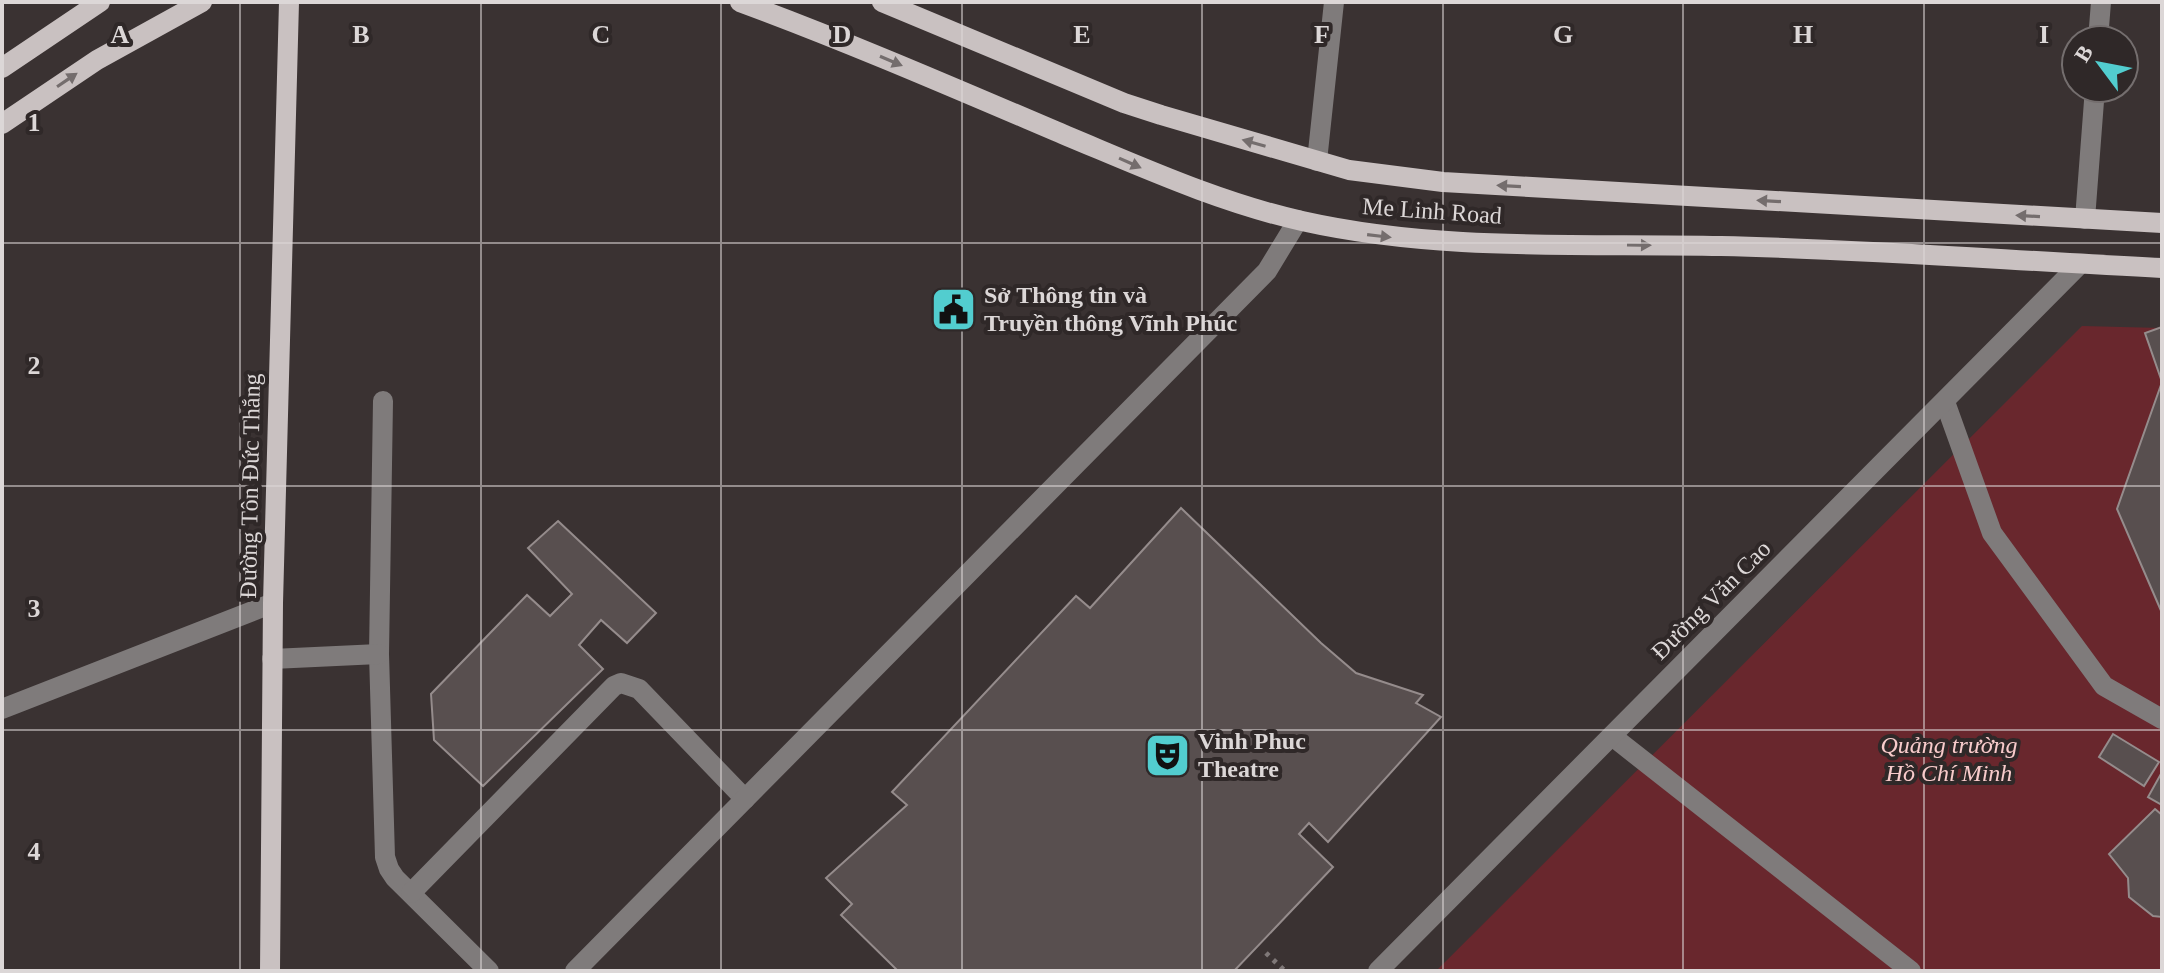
<svg xmlns="http://www.w3.org/2000/svg" width="2164" height="973" viewBox="0 0 2164 973" font-family="Georgia,serif">
  <style>
    .green { fill: #69272d }
    .building { fill: #584f4f; stroke: #958c8c; stroke-width: 2 }
    .lines { fill: none; stroke-linecap: round; stroke-linejoin: round }
    .path { stroke: #7f7878; stroke-width: 5; stroke-dasharray: 4 6; stroke-linecap: butt }
    .minor { stroke: #7f7b7b; stroke-width: 20 }
    .major { stroke: #c9c1c1; stroke-width: 20 }
    .oneway { fill: #746d6d }
    .grid { fill: none; stroke: #dcd7d7; stroke-width: 2; stroke-opacity: 0.55 }
    .labels { text-anchor: middle; dominant-baseline: central; stroke-width: 8; stroke-linejoin: round; paint-order: stroke }
    .street-label { font-size: 24px; fill: #dcd7d7; stroke: #2f2828 }
    .poi-label { font-size: 24px; font-weight: bold; fill: #dcd7d7; stroke: #2f2828; text-anchor: start }
    .park-label { font-size: 24px; font-style: italic; fill: #f8cbcb; stroke: #2f2828 }
    .grid-label { font-size: 26px; text-anchor: middle; font-weight: bold; fill: #dcd7d7; stroke: #2f2828; stroke-width: 8; stroke-linejoin: round; paint-order: stroke }
  </style>
  <rect width="100%" height="100%" fill="#3a3232"/>
  <path class="green" d="M 2082,326 L 2162,328 L 2162,971 L 1436,971 Z"/>
  <g class="building">
    <path d="M 2162,327 L 2162,382 L 2145,333 Z"/>
    <path d="M 2162,382 L 2162,613 L 2117,509 Z"/>
    <path d="M 1181,508 L 1321,643 L 1356,673 L 1423,695 L 1416,703 L 1441,717 L 1328,842 L 1309,823 L 1299,834 L 1333,867 L 1234,971 L 898,971 L 841,915 L 852,904 L 826,878 L 907,805 L 892,792 L 1076,596 L 1090,608 Z"/>
    <path d="M 558,521 L 656,613 L 627,643 L 601,620 L 579,645 L 603,669 L 483,786 L 434,740 L 431,694 L 527,595 L 550,616 L 572,594 L 528,548 Z"/>
    <path d="M 2113,734 L 2159,762 L 2144,786 L 2099,757 Z"/>
    <path d="M 2162,772 L 2162,805 L 2148,797 Z"/>
    <path d="M 2155,809 L 2162,815 L 2162,917 L 2153,916 L 2129,897 L 2128,878 L 2109,854 Z"/>
  </g>
  <g class="lines">
    <path class="path" d="M 1266,953 L 1285,971"/>
    <g class="minor">
      <path d="M 2098,40 L 2101,2"/>
      <path d="M 1317,161 L 1334,2"/>
      <path d="M 2085,219 L 2095,88"/>
      <path d="M 383,401 L 379,654 L 385,857 L 389,869 L 395,878 L 489,971"/>
      <path d="M 1945,402 L 1992,533 L 2104,686 L 2162,719"/>
      <path d="M 272,659 L 379,654"/>
      <path d="M 2,709 L 273,603"/>
      <path d="M 1612,736 L 1911,971"/>
      <path d="M 411,893 L 614,686 L 621,683 L 639,689 L 745,799"/>
      <path d="M 575,971 L 1267,271 L 1298,220"/>
      <path d="M 1378,971 L 2080,264"/>
    </g>
    <g class="major">
      <path d="M 740,2 C 851,43 959,90 1067,136 C 1144,168 1221,203 1302,221 C 1440,252 1581,243 1721,246 C 1868,249 2015,261 2162,268"/>
      <path d="M 882,2 L 1124,103 L 1161,115 L 1349,170 L 1443,182 L 2162,223"/>
      <path d="M 2,68 L 100,2"/>
      <path d="M 2,124 L 97,60 L 202,2"/>
      <path d="M 270,971 L 273,603 L 289,2"/>
    </g>
  </g>
  <defs><path id="oneway-solid" d="M-6-.8H1V-3.2L6.5 0L1 3.2V.8H-6Z" transform="scale(2)"/></defs>
  <g class="oneway">
    <use href="#oneway-solid" transform="translate(891 61) rotate(23)"/>
    <use href="#oneway-solid" transform="translate(67 80) rotate(-34)"/>
    <use href="#oneway-solid" transform="translate(1254 143) rotate(-164)"/>
    <use href="#oneway-solid" transform="translate(1130 163) rotate(24)"/>
    <use href="#oneway-solid" transform="translate(1509 186) rotate(-177)"/>
    <use href="#oneway-solid" transform="translate(1769 201) rotate(-177)"/>
    <use href="#oneway-solid" transform="translate(2028 216) rotate(-177)"/>
    <use href="#oneway-solid" transform="translate(1379 236) rotate(7)"/>
    <use href="#oneway-solid" transform="translate(1639 245) rotate(1)"/>
  </g>
  <path class="grid" d="M 240,2 L 240,971M 481,2 L 481,971M 721,2 L 721,971M 962,2 L 962,971M 1202,2 L 1202,971M 1443,2 L 1443,971M 1683,2 L 1683,971M 1924,2 L 1924,971M 2,243 L 2162,243M 2,486 L 2162,486M 2,730 L 2162,730"/>
  <defs>
    <symbol id="civic-square" viewBox="-11 -11 22 22"><rect x="-9" y="-9" width="18" height="18" rx="4" fill="#52cdcf" stroke="#2f2828"/><path d="M-.6-6.5H3V-4.5H.6V-3L4-1V1h2V6H-6V1h2V-1L-.6-3ZM-1.2 2.5V6h2.4V2.5Z" fill="#111"/></symbol>
    <symbol id="theatre-square" viewBox="-11 -11 22 22"><rect x="-9" y="-9" width="18" height="18" rx="4" fill="#52cdcf" stroke="#2f2828"/><path d="M-5-5.5Q0-4 5-5.5V0Q5 5 0 6Q-5 5-5 0ZM-3.3-2.5H-1v1.5H-3.3ZM1-2.5H3.3v1.5H1ZM-2.8 1Q0 5.5 2.8 1Z" fill="#111"/></symbol>
  </defs>
  <g fill-rule="evenodd">
    <use href="#civic-square" x="928" y="284" width="51" height="51"/>
    <use href="#theatre-square" x="1142" y="730" width="51" height="51"/>
  </g>
  <g class="labels">
    <g class="street-label">
      <text transform="translate(1432 211) rotate(4)">Me Linh Road</text>
      <text transform="translate(250 486) rotate(-89)">Đường Tôn Đức Thắng</text>
      <text transform="translate(1711 600) rotate(-45)">Đường Văn Cao</text>
    </g>
    <g class="poi-label">
      <text x="984" y="295">Sở Thông tin và<tspan x="984" dy="28">Truyền thông Vĩnh Phúc</tspan></text>
      <text x="1198" y="741">Vinh Phuc<tspan x="1198" dy="28">Theatre</tspan></text>
    </g>
    <g class="park-label">
      <text x="1949" y="745">Quảng trường<tspan x="1949" dy="28">Hồ Chí Minh</tspan></text>
    </g>
  </g>
  <g class="grid-label">
    <text x="120" y="43">A</text>
    <text x="361" y="43">B</text>
    <text x="601" y="43">C</text>
    <text x="842" y="43">D</text>
    <text x="1082" y="43">E</text>
    <text x="1322" y="43">F</text>
    <text x="1563" y="43">G</text>
    <text x="1803" y="43">H</text>
    <text x="2044" y="43">I</text>
    <text x="34" y="131">1</text>
    <text x="34" y="374">2</text>
    <text x="34" y="617">3</text>
    <text x="34" y="860">4</text>
  </g>
  <rect width="2164" height="973" fill="none" stroke="#dcd7d7" stroke-width="8"/>
  <g transform="translate(2100 64) rotate(302)"><circle r="38" fill="#2f2828" stroke="#746e6e" stroke-width="2"/>
  <path d="M0-6L14 30L0 20L-14 30Z" fill="#52cdcf"/>
  <text y="-12" font-size="22" font-weight="bold" text-anchor="middle" fill="#dcd7d7">B</text>
  </g>
</svg>
